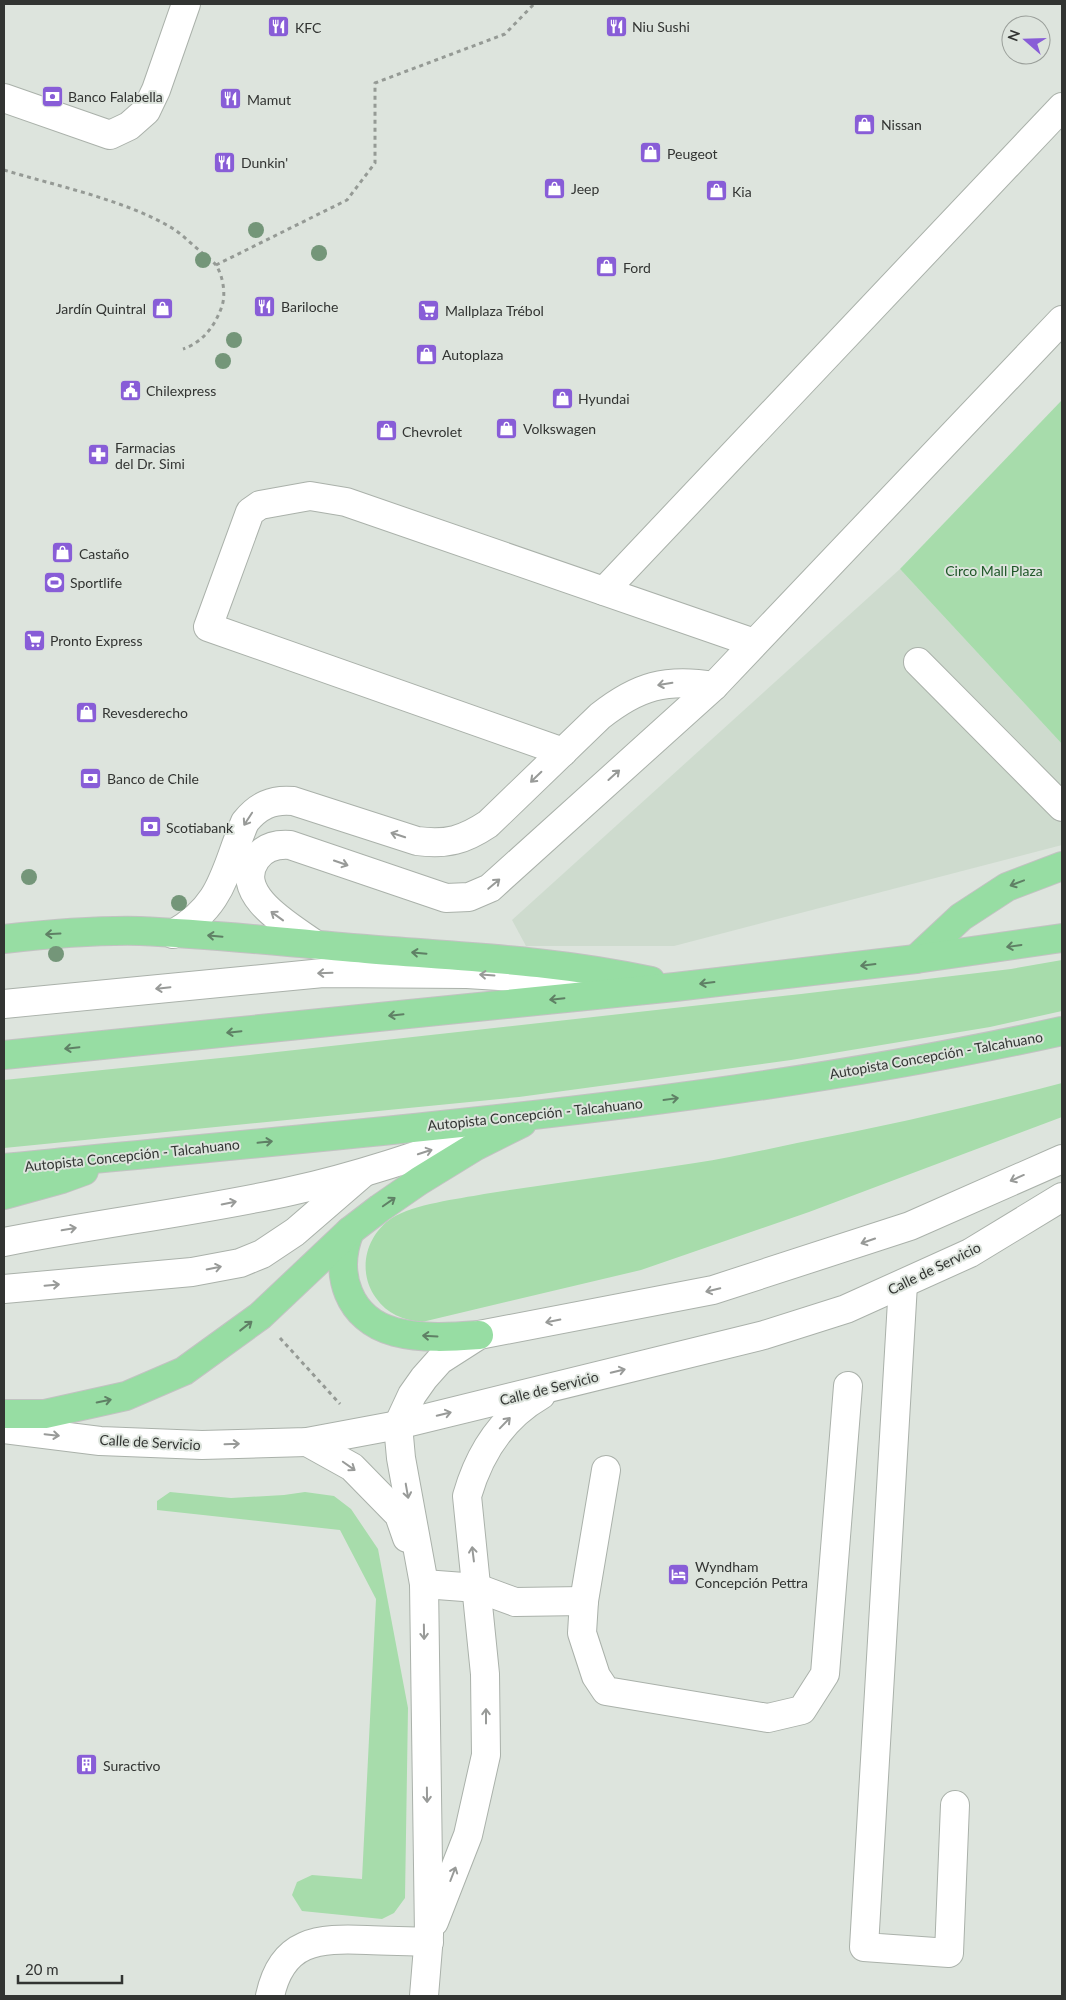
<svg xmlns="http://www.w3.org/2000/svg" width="1066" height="2000" viewBox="0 0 1066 2000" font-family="Lato,sans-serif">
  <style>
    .built { fill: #cedbce }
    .green { fill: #a7dcab }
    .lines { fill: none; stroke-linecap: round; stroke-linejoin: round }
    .minor-casing { stroke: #aab1aa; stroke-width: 30 }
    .major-casing { stroke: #c2c2c2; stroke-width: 30 }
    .path { stroke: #959a95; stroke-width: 3; stroke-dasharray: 4 4; stroke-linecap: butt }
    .minor { stroke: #fff; stroke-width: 28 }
    .major { stroke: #97dda3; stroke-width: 28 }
    .tree { fill: #749679 }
    .oneway { stroke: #989a98 }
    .oneway2 { stroke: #5f8065 }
    .labels { text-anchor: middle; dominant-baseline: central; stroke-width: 4; stroke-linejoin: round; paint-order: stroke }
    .poi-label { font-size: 14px; fill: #323432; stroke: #dde4dd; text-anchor: start }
    .park-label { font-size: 14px; fill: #1f5628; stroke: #dde4dd }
    .street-label { font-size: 14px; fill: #323432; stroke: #dde4dd }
  </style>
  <rect width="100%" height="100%" fill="#dde4dd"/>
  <path class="built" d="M 900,569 L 1062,744 L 1062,845 L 674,946 L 526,946 L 512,920 Z"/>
  <g class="green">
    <path d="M 1062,400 L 1062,744 L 900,569 Z"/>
    <path d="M 1062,960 L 1062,1011 L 990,1027 L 791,1060 L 519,1097 L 4,1148 L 4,1080 L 250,1055 L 801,994 L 1011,969 Z"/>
    <path d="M 1062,1083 L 1062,1117 L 809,1212 L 641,1270 L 422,1322 C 403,1320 387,1314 376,1298 C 357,1272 365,1236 392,1218 C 414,1204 458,1199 484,1194 C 554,1183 625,1174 695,1163 C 729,1158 763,1150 797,1143 C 886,1126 975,1106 1062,1083 Z"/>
    <path d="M 170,1492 L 231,1498 L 284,1495 L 305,1492 L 334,1496 L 351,1509 L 378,1549 L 408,1708 L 405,1898 L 394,1913 L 382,1919 L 302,1911 L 292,1895 L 297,1882 L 312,1875 L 362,1879 L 376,1599 L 340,1530 L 157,1510 L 157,1501 Z"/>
  </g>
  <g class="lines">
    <defs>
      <g id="minor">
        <path d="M 4,98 L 110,135 L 129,126 L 146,111 L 156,90 L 186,4"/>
        <path d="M 604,591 L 1062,107"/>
        <path d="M 918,662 L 1062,807"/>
        <path d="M 563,752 L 208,627 L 250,512 L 260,505 L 310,496 L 346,502 L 754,643"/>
        <path d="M 173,934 C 224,905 224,871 245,822 C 258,806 272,799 293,801 L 417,841 C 447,845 464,840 488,824 L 600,716 C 638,686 666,678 714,686"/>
        <path d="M 316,945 C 293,928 231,895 256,859 C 264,847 276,844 290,845 L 446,898 L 469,897 L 490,888 L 714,686 L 1062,320"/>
        <path d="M 4,1004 L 323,973 L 467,974 L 597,982"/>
        <path d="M 4,1242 C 99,1223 196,1212 291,1191 C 360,1176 425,1153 491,1130"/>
        <path d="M 903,1284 L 864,1947 L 949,1953 L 955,1805"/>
        <path d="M 4,1289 L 192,1272 L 240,1263 L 262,1254 L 295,1232 L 361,1175"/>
        <path d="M 4,1429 L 100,1441 L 202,1445 L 307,1442 L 398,1425 L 764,1335 L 846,1309 L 970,1253 L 1062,1197"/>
        <path d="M 307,1442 L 352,1467 L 399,1515 L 407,1538"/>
        <path d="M 606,1470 L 584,1601 L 582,1633 L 596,1676 L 606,1691 L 768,1718 L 802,1710 L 825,1674 L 848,1386"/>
        <path d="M 424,1584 L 477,1588 L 515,1602 L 584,1601"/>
        <path d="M 434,1922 L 468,1835 L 486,1755 L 485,1674 L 467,1496 C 479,1454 501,1418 541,1395"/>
        <path d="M 270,1996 C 282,1940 318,1938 367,1940 C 388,1941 408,1941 429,1942"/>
        <path d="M 424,1996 L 429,1935 L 424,1584 L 401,1458 L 398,1425 L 412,1395 L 424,1378 L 440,1360 L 479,1335 L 713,1290 L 910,1226 L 1062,1159"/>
      </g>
      <g id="major">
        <path d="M 4,939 C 49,934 94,930 140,931 C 215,934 291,943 366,949 C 463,957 555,960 651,981"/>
        <path d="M 916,959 L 961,917 L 1007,887 L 1062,866"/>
        <path d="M 4,1055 L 675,987 L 916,959 L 1062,938"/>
        <path d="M 4,1168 C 358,1132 714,1108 1062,1031"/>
        <path d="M 4,1195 L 62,1179 L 84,1171"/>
        <path d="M 350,1231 C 333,1273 348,1320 395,1332 C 422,1339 452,1337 479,1335"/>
        <path d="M 4,1414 L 45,1414 L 126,1396 L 184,1371 L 260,1316 L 350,1231 L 380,1208 L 419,1181 L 476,1146 L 522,1123"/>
      </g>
    </defs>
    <use href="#minor" class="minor-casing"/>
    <use href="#major" class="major-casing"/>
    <g class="path">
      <path d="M 4,170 C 57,186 125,200 172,228 C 182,234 190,243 199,250 C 204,255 212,260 216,265 C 223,276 226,294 222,306 C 215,326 203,342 183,349"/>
      <path d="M 216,265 L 347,200 L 375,163 L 375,83 L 505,34 L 534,4"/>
      <path d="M 280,1338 L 340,1404"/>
    </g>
    <use href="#minor" class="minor"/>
    <use href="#major" class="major"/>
  </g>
  <g class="tree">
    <circle cx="256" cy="230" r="8"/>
    <circle cx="319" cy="253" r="8"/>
    <circle cx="203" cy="260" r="8"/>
    <circle cx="234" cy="340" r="8"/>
    <circle cx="223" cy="361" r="8"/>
    <circle cx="29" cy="877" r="8"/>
    <circle cx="179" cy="903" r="8"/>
    <circle cx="56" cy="954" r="8"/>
  </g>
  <defs><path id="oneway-shaft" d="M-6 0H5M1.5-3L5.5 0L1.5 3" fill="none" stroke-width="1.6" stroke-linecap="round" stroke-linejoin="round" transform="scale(1.25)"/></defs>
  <g class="oneway">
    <use href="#oneway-shaft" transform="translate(665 684) rotate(171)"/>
    <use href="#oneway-shaft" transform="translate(614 775) rotate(-42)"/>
    <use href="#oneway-shaft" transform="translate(536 777) rotate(136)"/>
    <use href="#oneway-shaft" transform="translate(248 819) rotate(123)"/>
    <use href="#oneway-shaft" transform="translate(398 835) rotate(-162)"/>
    <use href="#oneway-shaft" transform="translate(341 863) rotate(19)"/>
    <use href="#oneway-shaft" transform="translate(494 884) rotate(-40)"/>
    <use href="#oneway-shaft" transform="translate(277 916) rotate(-144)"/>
    <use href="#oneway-shaft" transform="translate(325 973) rotate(178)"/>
    <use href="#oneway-shaft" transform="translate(487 975) rotate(-176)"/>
    <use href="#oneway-shaft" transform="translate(163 988) rotate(174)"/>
    <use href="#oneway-shaft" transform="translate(425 1152) rotate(-18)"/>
    <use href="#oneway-shaft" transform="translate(1017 1178) rotate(156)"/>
    <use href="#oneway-shaft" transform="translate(229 1203) rotate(-11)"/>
    <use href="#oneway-shaft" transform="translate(69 1229) rotate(-10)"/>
    <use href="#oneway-shaft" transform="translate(868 1241) rotate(161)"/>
    <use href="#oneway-shaft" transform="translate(214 1268) rotate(-11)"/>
    <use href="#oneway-shaft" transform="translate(52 1285) rotate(-5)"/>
    <use href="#oneway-shaft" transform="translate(713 1290) rotate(166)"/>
    <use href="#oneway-shaft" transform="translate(553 1321) rotate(169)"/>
    <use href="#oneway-shaft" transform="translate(618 1371) rotate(-14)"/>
    <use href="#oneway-shaft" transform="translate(444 1414) rotate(-14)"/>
    <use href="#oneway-shaft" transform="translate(505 1423) rotate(-46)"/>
    <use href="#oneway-shaft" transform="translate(52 1435) rotate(6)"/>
    <use href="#oneway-shaft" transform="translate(232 1444) rotate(-2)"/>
    <use href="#oneway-shaft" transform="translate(349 1466) rotate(35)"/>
    <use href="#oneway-shaft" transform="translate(407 1491) rotate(80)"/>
    <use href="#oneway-shaft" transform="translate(473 1554) rotate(-97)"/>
    <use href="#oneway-shaft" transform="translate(424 1632) rotate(89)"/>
    <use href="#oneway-shaft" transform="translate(486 1716) rotate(-90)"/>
    <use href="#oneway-shaft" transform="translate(427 1795) rotate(89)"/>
    <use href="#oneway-shaft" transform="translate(453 1874) rotate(-69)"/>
  </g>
  <g class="oneway2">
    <use href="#oneway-shaft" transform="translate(1017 883) rotate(159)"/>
    <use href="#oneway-shaft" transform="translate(53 934) rotate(177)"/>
    <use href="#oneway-shaft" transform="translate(215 936) rotate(-175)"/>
    <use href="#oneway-shaft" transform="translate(1014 946) rotate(172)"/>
    <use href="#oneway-shaft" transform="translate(419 953) rotate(-175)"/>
    <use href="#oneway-shaft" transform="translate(868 965) rotate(173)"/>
    <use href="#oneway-shaft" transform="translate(707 983) rotate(173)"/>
    <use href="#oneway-shaft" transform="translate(557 999) rotate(174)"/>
    <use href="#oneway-shaft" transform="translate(396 1015) rotate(174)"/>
    <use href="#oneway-shaft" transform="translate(234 1032) rotate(174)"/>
    <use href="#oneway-shaft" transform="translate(72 1048) rotate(174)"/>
    <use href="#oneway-shaft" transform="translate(671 1099) rotate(-8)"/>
    <use href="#oneway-shaft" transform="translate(265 1142) rotate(-6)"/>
    <use href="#oneway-shaft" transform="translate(389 1202) rotate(-35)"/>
    <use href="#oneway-shaft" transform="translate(246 1326) rotate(-38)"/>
    <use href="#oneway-shaft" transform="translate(430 1336) rotate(-177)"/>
    <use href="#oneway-shaft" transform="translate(104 1401) rotate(-12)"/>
  </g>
  <defs>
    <symbol id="restaurant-square" viewBox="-11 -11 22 22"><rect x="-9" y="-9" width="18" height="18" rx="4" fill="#885dd7" stroke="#dde4dd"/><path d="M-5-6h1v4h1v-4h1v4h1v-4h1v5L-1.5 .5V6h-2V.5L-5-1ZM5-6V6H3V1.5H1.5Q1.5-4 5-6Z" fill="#fff"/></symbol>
    <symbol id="bank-square" viewBox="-11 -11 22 22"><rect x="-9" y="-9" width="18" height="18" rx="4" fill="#885dd7" stroke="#dde4dd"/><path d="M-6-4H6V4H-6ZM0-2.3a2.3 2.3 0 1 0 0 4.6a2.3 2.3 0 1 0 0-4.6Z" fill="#fff"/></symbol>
    <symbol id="shop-square" viewBox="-11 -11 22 22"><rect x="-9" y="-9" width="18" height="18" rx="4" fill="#885dd7" stroke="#dde4dd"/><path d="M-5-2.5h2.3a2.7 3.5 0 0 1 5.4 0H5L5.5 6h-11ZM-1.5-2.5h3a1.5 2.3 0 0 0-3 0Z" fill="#fff"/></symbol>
    <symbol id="supermarket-square" viewBox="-11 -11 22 22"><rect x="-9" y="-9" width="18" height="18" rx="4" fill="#885dd7" stroke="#dde4dd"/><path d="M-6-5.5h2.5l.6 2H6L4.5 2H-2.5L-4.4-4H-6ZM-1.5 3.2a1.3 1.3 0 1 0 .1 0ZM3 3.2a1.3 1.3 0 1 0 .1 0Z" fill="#fff"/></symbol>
    <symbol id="civic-square" viewBox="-11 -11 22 22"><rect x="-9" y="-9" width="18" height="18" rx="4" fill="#885dd7" stroke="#dde4dd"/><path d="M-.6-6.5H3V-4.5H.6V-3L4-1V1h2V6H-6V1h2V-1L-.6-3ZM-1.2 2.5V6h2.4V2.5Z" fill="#fff"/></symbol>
    <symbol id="pharmacy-square" viewBox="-11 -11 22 22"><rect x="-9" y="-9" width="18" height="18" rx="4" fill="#885dd7" stroke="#dde4dd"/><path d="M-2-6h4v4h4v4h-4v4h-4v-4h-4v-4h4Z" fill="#fff"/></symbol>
    <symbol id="stadium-square" viewBox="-11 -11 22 22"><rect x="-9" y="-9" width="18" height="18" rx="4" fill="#885dd7" stroke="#dde4dd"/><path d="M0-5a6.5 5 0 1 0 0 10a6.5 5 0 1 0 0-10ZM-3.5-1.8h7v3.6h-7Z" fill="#fff"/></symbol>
    <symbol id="hotel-square" viewBox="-11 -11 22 22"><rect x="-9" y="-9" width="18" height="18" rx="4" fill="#885dd7" stroke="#dde4dd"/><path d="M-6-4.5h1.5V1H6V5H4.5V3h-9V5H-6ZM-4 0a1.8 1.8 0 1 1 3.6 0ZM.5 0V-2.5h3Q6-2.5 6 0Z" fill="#fff"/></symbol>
    <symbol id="building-square" viewBox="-11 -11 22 22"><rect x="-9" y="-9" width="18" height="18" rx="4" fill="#885dd7" stroke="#dde4dd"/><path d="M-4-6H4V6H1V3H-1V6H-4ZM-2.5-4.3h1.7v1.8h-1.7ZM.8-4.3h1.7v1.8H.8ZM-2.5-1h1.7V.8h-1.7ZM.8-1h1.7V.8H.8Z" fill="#fff"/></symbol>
  </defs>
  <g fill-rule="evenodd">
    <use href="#restaurant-square" x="604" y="14" width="25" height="25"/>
    <use href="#restaurant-square" x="266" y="14" width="25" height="25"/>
    <use href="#bank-square" x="40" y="84" width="25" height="25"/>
    <use href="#restaurant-square" x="218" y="86" width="25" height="25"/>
    <use href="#shop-square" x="852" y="112" width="25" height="25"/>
    <use href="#shop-square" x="638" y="140" width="25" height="25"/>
    <use href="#restaurant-square" x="212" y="150" width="25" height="25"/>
    <use href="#shop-square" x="542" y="176" width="25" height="25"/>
    <use href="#shop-square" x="704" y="178" width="25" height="25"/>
    <use href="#shop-square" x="594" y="254" width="25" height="25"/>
    <use href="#restaurant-square" x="252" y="294" width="25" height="25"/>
    <use href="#shop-square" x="150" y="296" width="25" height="25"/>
    <use href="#supermarket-square" x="416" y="298" width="25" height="25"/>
    <use href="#shop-square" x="414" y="342" width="25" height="25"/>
    <use href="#civic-square" x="118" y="378" width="25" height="25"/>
    <use href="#shop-square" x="550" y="386" width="25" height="25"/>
    <use href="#shop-square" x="494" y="416" width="25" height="25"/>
    <use href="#shop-square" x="374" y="418" width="25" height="25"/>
    <use href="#pharmacy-square" x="86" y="442" width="25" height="25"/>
    <use href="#shop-square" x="50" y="540" width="25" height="25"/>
    <use href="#stadium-square" x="42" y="570" width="25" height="25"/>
    <use href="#supermarket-square" x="22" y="628" width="25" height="25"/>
    <use href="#shop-square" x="74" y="700" width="25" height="25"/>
    <use href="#bank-square" x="78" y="766" width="25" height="25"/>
    <use href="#bank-square" x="138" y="814" width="25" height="25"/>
    <use href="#hotel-square" x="666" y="1562" width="25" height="25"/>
    <use href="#building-square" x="74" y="1752" width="25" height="25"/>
  </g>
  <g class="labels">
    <g class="poi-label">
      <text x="632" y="26">Niu Sushi</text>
      <text x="295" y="27">KFC</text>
      <text x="68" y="96">Banco Falabella</text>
      <text x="247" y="99">Mamut</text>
      <text x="881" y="124">Nissan</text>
      <text x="667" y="153">Peugeot</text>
      <text x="241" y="162">Dunkin'</text>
      <text x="571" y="188">Jeep</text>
      <text x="732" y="191">Kia</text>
      <text x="623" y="267">Ford</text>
      <text x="281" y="306">Bariloche</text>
      <text x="146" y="308" text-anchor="end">Jardín Quintral</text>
      <text x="445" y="310">Mallplaza Trébol</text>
      <text x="442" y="354">Autoplaza</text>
      <text x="146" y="390">Chilexpress</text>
      <text x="578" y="398">Hyundai</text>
      <text x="523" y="428">Volkswagen</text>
      <text x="402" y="431">Chevrolet</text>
      <text x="115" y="447">Farmacias<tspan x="115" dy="16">del Dr. Simi</tspan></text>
      <text x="79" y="553">Castaño</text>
      <text x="70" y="582">Sportlife</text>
      <text x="50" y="640">Pronto Express</text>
      <text x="102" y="712">Revesderecho</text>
      <text x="107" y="778">Banco de Chile</text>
      <text x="166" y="827">Scotiabank</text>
      <text x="695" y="1566">Wyndham<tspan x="695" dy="16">Concepción Pettra</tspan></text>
      <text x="103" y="1765">Suractivo</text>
    </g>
    <g class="park-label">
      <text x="994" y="570">Circo Mall Plaza</text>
    </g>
    <g class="street-label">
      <text transform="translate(936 1055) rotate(-10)">Autopista Concepción - Talcahuano</text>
      <text transform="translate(535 1114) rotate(-6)">Autopista Concepción - Talcahuano</text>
      <text transform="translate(132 1155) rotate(-6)">Autopista Concepción - Talcahuano</text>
      <text transform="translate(934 1268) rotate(-26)">Calle de Servicio</text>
      <text transform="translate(549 1388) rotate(-14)">Calle de Servicio</text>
      <text transform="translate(150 1442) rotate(3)">Calle de Servicio</text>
    </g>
  </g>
  <rect width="1066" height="2000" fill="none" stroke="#323432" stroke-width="10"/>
  <g transform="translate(1026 40) rotate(290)"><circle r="24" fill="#dde4dd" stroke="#999e99"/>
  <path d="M0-4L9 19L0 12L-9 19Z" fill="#885dd7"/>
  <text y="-8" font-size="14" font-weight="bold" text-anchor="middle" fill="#323432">N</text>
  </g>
  <path d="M18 1975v8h104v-8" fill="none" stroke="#323432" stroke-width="2.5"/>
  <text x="25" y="1975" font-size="15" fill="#323432" stroke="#dde4dd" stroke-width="4" paint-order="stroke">20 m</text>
</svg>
